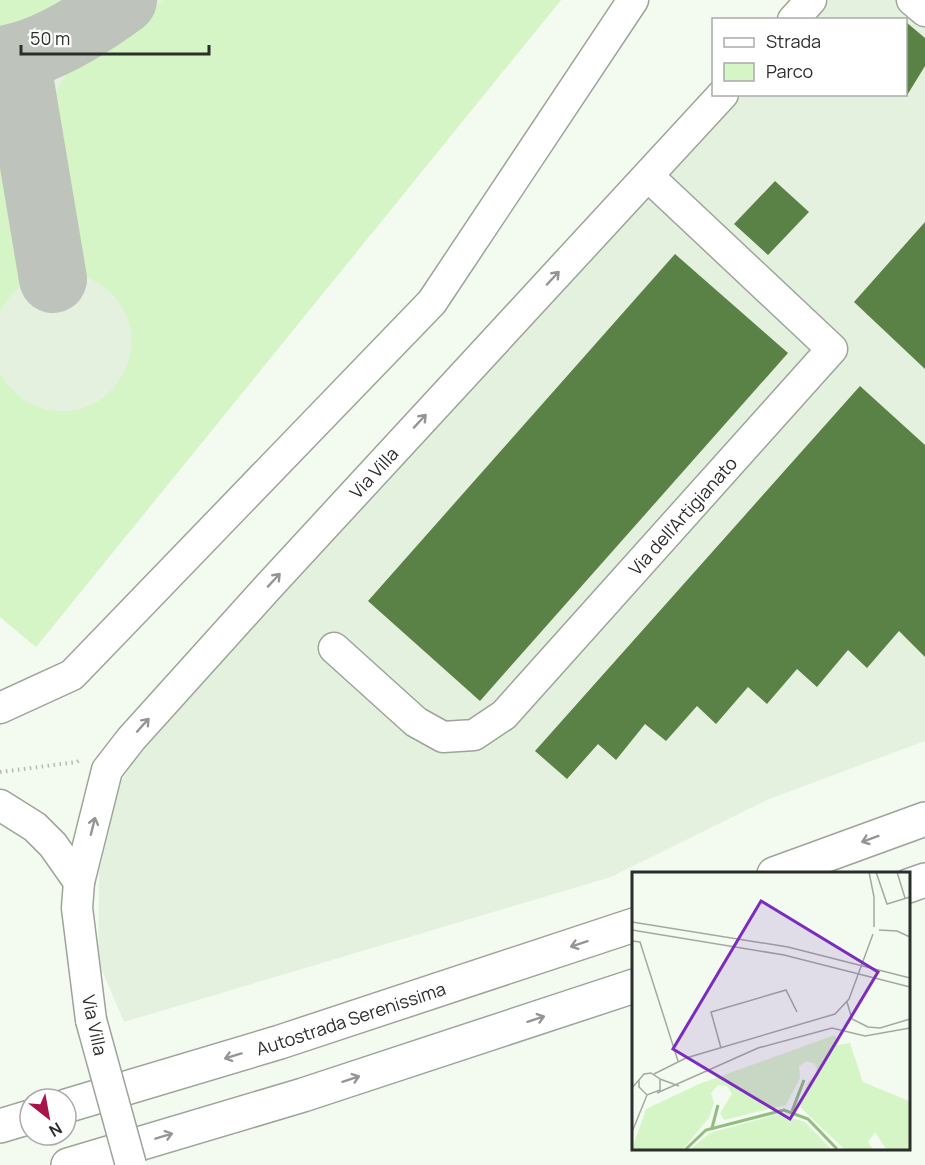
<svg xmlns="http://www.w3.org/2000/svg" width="925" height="1165" viewBox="0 0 925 1165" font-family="Manrope,sans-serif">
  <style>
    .built { fill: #e5f1df }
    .green { fill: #d5f5c6 }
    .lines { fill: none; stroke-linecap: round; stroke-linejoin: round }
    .taxiway { stroke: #bec4bb; stroke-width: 68 }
    .building { fill: #5a8246 }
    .minor-casing { stroke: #9da49a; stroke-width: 33 }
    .highway-casing { stroke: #9da49a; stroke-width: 36 }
    .path { stroke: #b5bbb2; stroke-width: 4; stroke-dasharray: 1.5 4.5; stroke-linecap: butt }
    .minor { stroke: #fff; stroke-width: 30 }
    .highway { stroke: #fff; stroke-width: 33 }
    .minor-bridge-casing { stroke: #9da49a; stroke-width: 33; stroke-linecap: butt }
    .minor-bridge { stroke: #fff; stroke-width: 30 }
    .oneway { stroke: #959694 }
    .labels { text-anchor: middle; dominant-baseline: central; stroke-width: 4.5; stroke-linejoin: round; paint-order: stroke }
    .street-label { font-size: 18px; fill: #2b2e2a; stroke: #fff }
    .inset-river { fill: none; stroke: #92bd7e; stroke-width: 3 }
    .inset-road { fill: none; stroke: #a3a9a1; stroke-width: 1.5 }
    .view { fill: #7b2cbf; fill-opacity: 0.15; stroke: #7b2cbf; stroke-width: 3 }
    .inset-edge { fill: none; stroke: #2b2e2a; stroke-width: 3 }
  </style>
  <rect width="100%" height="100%" fill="#f3fbf0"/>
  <g class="built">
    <path d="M 0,0 L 561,0 L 36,647 L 0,617 Z"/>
    <path d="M 829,0 L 925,0 L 925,741 L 767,800 L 611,877 L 124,1022 L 98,961 L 99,873 L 121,781 L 176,699 L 743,95 L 906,94 L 906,20 L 811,19 Z"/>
  </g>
  <g class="green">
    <path d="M 0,0 L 68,0 L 47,12 L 0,31 Z"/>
    <path d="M 163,0 L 561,0 L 36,647 L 0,617 L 0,373 C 11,392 27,406 50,410 C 110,422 155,350 118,301 C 109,288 95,281 81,274 L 51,111 L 57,90 L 69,70 L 120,37 Z"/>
    <path d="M 0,135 L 2,138 L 24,283 L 10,296 L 0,310 Z"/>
  </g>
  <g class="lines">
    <g class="taxiway">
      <path d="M 16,58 L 53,279"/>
      <path d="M 0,60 C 42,55 89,25 123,0"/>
    </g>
  </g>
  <g class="building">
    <path d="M 906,22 L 925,38 L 925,66 L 906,97 Z"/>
    <path d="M 775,181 L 809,212 L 768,255 L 734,224 Z"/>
    <path d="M 925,222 L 925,369 L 854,302 Z"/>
    <path d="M 675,254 L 788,353 L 480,701 L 368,601 Z"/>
    <path d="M 860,386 L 925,445 L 925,657 L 899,631 L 867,668 L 848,650 L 817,687 L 797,669 L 767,704 L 748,687 L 716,724 L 697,706 L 666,741 L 645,724 L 616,760 L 598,744 L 567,779 L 535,751 Z"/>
  </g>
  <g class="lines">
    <defs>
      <g id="minor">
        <path d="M 912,0 L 925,11"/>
        <path d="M 793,20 L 811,0"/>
        <path id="s1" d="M 334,648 L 416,722 L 443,737 L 474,735 L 504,715 L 832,349 L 648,176"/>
        <path d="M 0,708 L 72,675 L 432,302 L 633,0"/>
        <path d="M 0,805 L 35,827 L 53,845 L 79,882"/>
        <path id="s2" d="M 91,1020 L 77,908 L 79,882 L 107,770 L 131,739 L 269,586 L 723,94"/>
      </g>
      <g id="highway">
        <path d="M 774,874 L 925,819"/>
        <path d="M 908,886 L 925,880"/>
        <path id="s3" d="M 66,1106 L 280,1042 L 634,925"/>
        <path d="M 0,1126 L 30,1117"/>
        <path d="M 68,1165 L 303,1095 L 634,986"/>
      </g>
    </defs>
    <use href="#minor" class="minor-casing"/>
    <use href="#highway" class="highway-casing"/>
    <path class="path" d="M 0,772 L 77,762 L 82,758"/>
    <use href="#minor" class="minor"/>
    <use href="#highway" class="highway"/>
    <defs>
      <path id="minor-bridge" d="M 91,1020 L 131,1165"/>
    </defs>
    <use href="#minor-bridge" class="minor-bridge-casing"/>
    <use href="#minor-bridge" class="minor-bridge"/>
  </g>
  <defs><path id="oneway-shaft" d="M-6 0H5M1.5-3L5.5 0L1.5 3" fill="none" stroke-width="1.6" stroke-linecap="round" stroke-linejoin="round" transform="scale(1.5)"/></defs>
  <g class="oneway">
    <use href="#oneway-shaft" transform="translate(553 278) rotate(-47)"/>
    <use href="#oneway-shaft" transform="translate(420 421) rotate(-47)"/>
    <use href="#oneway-shaft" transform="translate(274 580) rotate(-47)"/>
    <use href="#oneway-shaft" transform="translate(143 725) rotate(-48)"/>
    <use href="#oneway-shaft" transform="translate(93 826) rotate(-76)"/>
    <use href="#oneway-shaft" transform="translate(870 839) rotate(160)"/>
    <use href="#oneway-shaft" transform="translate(579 944) rotate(162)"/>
    <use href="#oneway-shaft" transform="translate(536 1019) rotate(-18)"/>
    <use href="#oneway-shaft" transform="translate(233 1056) rotate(163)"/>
    <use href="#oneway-shaft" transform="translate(351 1079) rotate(-18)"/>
    <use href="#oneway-shaft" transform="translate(164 1136) rotate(-17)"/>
  </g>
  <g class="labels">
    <g class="street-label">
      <text stroke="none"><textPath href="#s2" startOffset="654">Via Villa</textPath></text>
      <text stroke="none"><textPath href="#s1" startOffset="476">Via dell'Artigianato</textPath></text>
      <text stroke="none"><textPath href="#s3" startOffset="298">Autostrada Serenissima</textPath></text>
      <text transform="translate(95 1025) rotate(78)">Via Villa</text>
    </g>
  </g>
  <g transform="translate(632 872)">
    <rect width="278" height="278" fill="#f3fbf0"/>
    <path d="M 203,163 L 206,173 L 218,171 L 231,210 L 277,229 L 277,277 L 254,277 L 243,260 L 236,270 L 241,277 L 212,277 L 168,235 L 176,210 L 186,201 L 183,192 L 175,189 L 167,194 L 168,206 L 154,233 L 92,248 L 88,241 L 100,222 L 95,214 L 86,213 L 79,221 L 82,231 L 77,246 L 51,277 L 0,277 L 14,237 L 67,212 ZM 146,242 L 173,250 L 199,277 L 59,277 L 78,261 Z" fill="#d5f5c6"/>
    <path class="inset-river" d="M 160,239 L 172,208M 80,256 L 86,233M 54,277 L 74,258 L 152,238 L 176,247 L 205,277"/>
    <path class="inset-road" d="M 237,0 L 242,25 L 242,55M 244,0 L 255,32 L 278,25M 265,0 L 273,26M 0,50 L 156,75 L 278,106M 0,58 L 152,83 L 278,115M 247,58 L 265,59 L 278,65M 0,69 L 8,70 L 46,189M 215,130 L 220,147 L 236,155 L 248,156 L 278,147M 89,176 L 79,140 L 154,118 L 165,140M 22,202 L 54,186 L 203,142 L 217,127 L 241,62M 28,207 L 47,214M 0,216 L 12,202 L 19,201 L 28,207 L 28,218 L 15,223 L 7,215 L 7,208M 25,221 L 126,176 L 200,156 L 233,164 L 278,156M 0,260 L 15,223"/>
    <path class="view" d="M 129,29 L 246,100 L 158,247 L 41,177 Z"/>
    <rect width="278" height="278" class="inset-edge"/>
  </g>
  <rect x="712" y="18" width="195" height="78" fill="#ffffff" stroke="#aaabaa" stroke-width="1.5"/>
  <rect x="724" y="38" width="30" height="9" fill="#ffffff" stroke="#aaabaa" stroke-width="1.5"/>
  <text x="766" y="48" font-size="18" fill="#2b2e2a">Strada</text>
  <rect x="724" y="63" width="30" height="18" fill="#d5f5c6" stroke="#aaabaa" stroke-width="1.5"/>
  <text x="766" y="78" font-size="18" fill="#2b2e2a">Parco</text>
  <g transform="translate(48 1117) rotate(149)"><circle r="28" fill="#ffffff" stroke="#aaabaa" stroke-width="1.5"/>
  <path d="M0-4.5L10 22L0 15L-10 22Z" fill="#a8134a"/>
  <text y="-9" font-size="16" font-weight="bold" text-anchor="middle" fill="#2b2e2a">N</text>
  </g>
  <path d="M21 45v9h188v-9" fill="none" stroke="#2b2e2a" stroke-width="3"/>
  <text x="30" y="45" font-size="18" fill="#2b2e2a" stroke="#ffffff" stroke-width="4.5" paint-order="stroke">50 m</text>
</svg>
